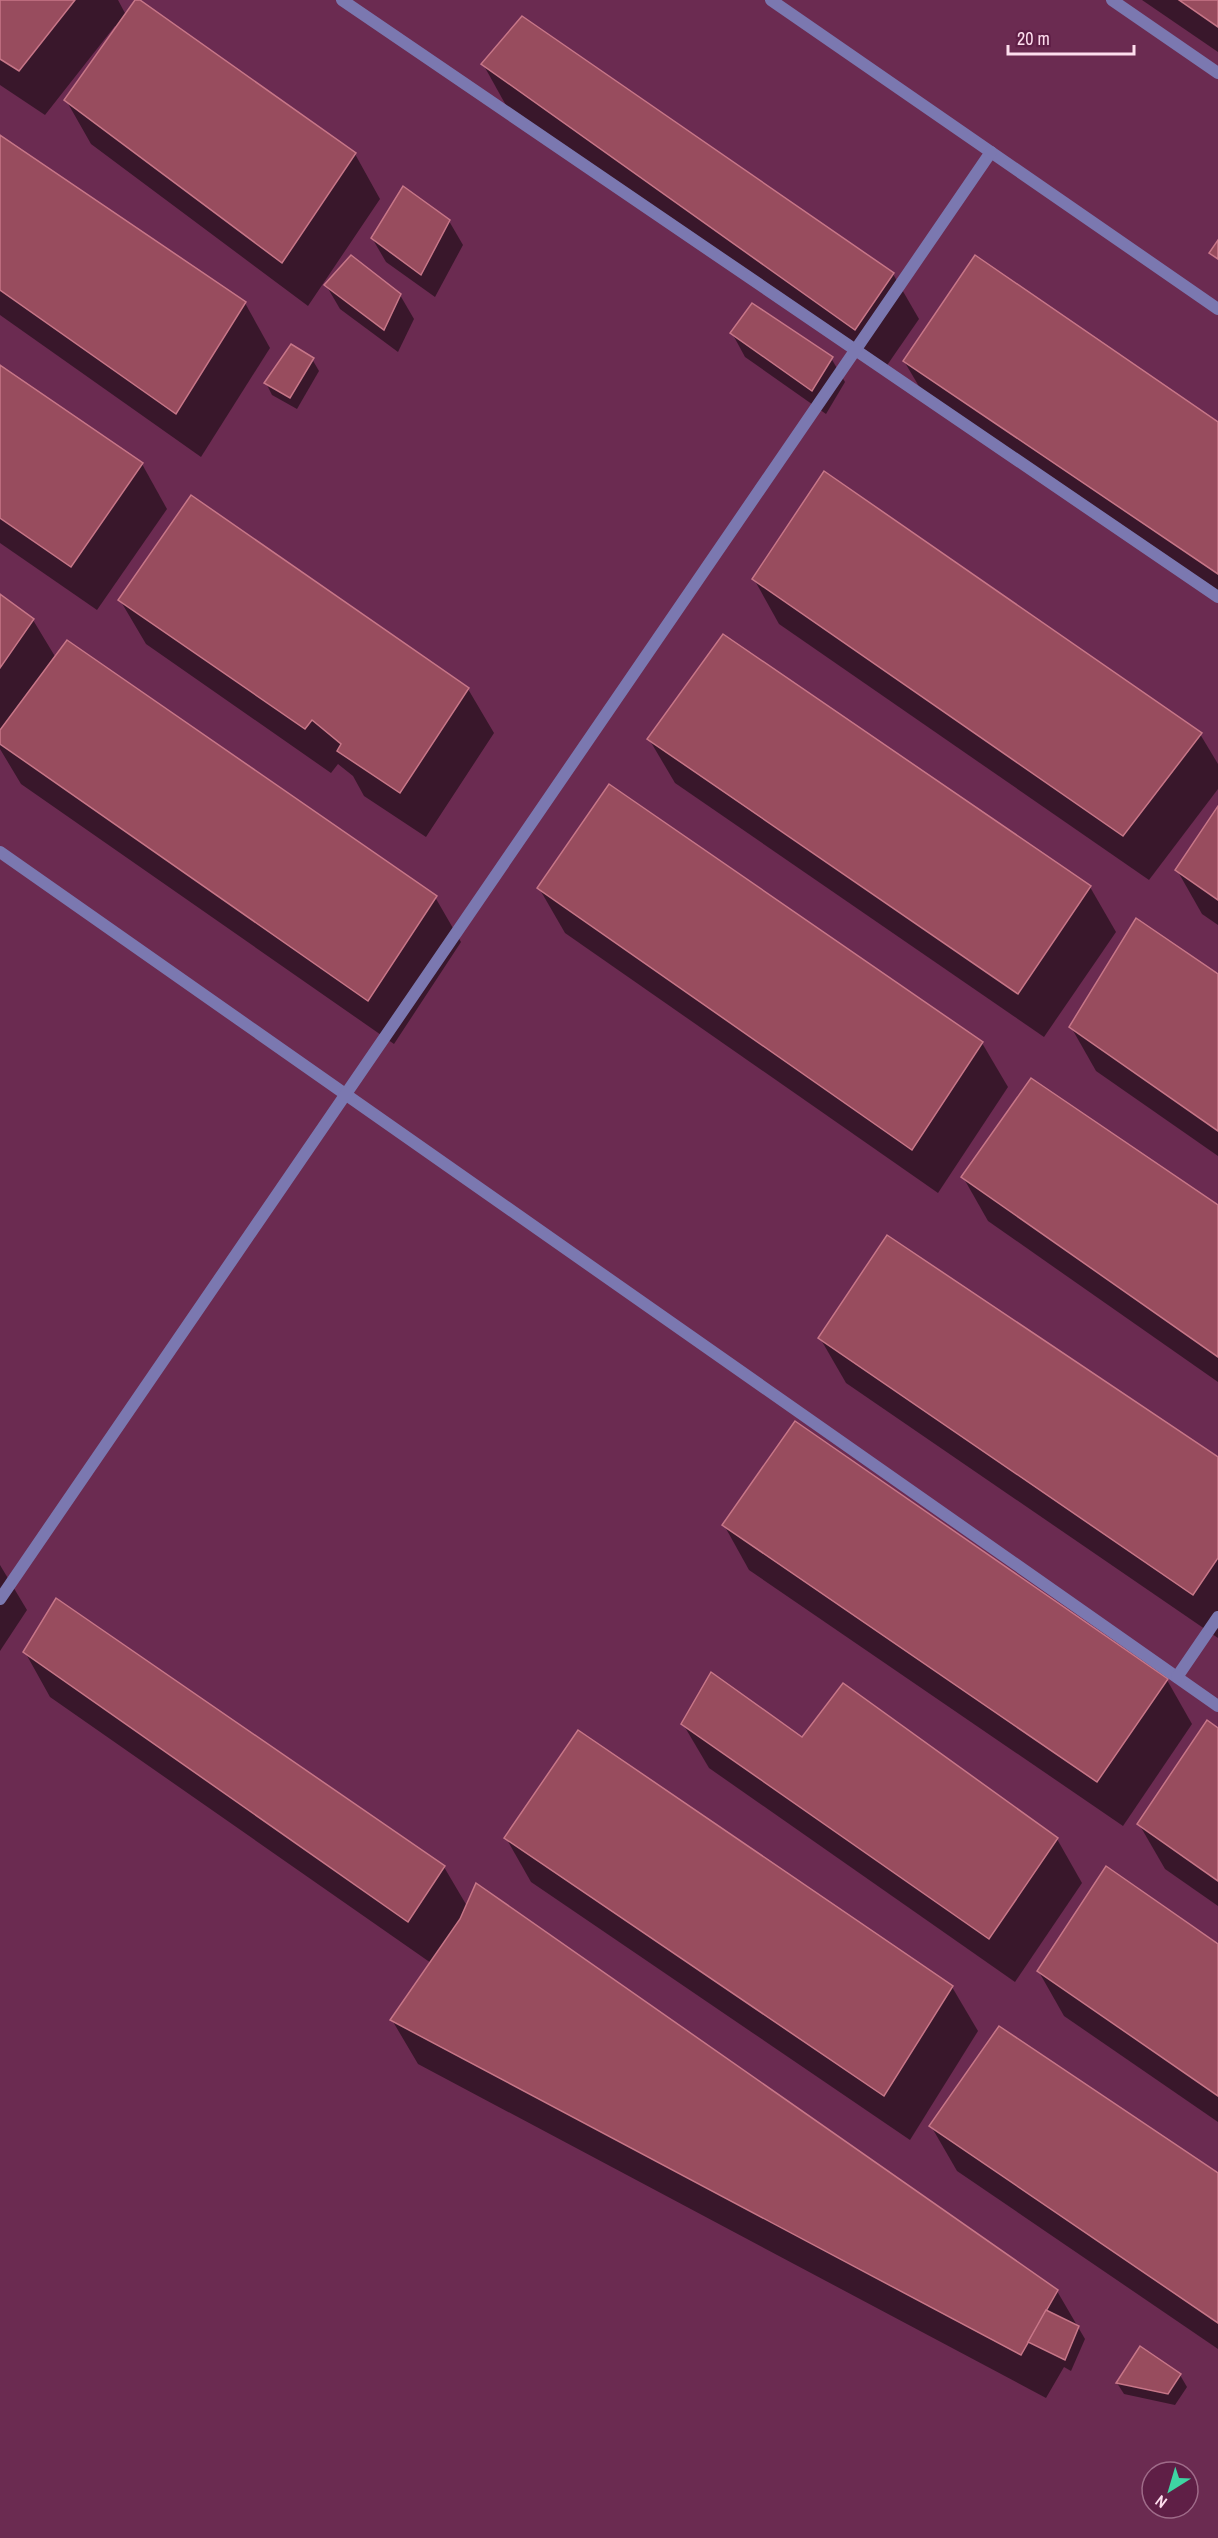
<svg xmlns="http://www.w3.org/2000/svg" width="1218" height="2538" viewBox="0 0 1218 2538" font-family="'Archivo Narrow',sans-serif">
  <style>
    .shadow { fill: #0007 }
    .building { fill: #984c5e; stroke: #c77688; stroke-width: 1.5 }
    .lines { fill: none; stroke-linecap: round; stroke-linejoin: round }
    .street { stroke: #7b78b0; stroke-width: 12 }
  </style>
  <rect width="100%" height="100%" fill="#6b2b51"/>
  <g class="shadow">
    <path d="M 0,0 L 118,0 L 126,15 L 138,0 L 355,154 L 380,199 L 308,306 L 91,144 L 66,100 L 117,28 L 115,26 L 45,115 L 0,85 Z"/>
    <path d="M 1142,0 L 1218,0 L 1218,52 Z"/>
    <path d="M 483,64 L 893,274 L 919,319 L 881,374 L 508,109 Z"/>
    <path d="M 0,137 L 245,303 L 270,348 L 201,457 L 0,315 Z"/>
    <path d="M 449,221 L 463,245 L 435,297 L 386,262 L 372,238 Z"/>
    <path d="M 326,285 L 400,295 L 414,319 L 398,352 L 340,309 Z"/>
    <path d="M 732,333 L 831,358 L 845,382 L 826,414 L 745,357 Z"/>
    <path d="M 312,359 L 319,371 L 297,409 L 272,395 L 266,383 Z"/>
    <path d="M 904,361 L 1218,424 L 1218,600 L 930,405 Z"/>
    <path d="M 0,366 L 142,464 L 167,509 L 97,610 L 0,543 Z"/>
    <path d="M 754,579 L 1200,734 L 1218,764 L 1218,789 L 1149,880 L 779,624 Z"/>
    <path d="M 0,596 L 33,620 L 56,658 L 435,897 L 461,942 L 394,1044 L 21,784 L 0,749 Z"/>
    <path d="M 120,600 L 468,689 L 494,733 L 426,837 L 364,796 L 353,776 L 338,764 L 331,773 L 146,644 Z"/>
    <path d="M 649,739 L 1090,887 L 1116,932 L 1044,1037 L 675,783 Z"/>
    <path d="M 1218,809 L 1218,925 L 1202,914 L 1177,870 Z"/>
    <path d="M 539,888 L 982,1043 L 1008,1087 L 938,1193 L 565,933 Z"/>
    <path d="M 1218,976 L 1218,1156 L 1096,1071 L 1071,1027 Z"/>
    <path d="M 963,1177 L 1218,1207 L 1218,1382 L 988,1221 Z"/>
    <path d="M 820,1338 L 1218,1459 L 1218,1638 L 846,1383 Z"/>
    <path d="M 724,1525 L 1167,1680 L 1192,1724 L 1123,1826 L 749,1570 Z"/>
    <path d="M 0,1565 L 27,1610 L 0,1651 Z"/>
    <path d="M 25,1652 L 444,1867 L 467,1906 L 1057,2291 L 1085,2339 L 1071,2371 L 1064,2367 L 1046,2398 L 418,2064 L 392,2020 L 431,1963 L 50,1697 Z"/>
    <path d="M 683,1724 L 1057,1839 L 1082,1883 L 1015,1982 L 709,1768 Z"/>
    <path d="M 1218,1730 L 1218,1906 L 1165,1869 L 1139,1824 Z"/>
    <path d="M 506,1838 L 952,1987 L 978,2031 L 910,2140 L 531,1882 Z"/>
    <path d="M 1218,1946 L 1218,2122 L 1064,2016 L 1039,1972 Z"/>
    <path d="M 931,2126 L 1218,2175 L 1218,2349 L 957,2171 Z"/>
    <path d="M 1180,2375 L 1187,2387 L 1175,2405 L 1124,2394 L 1117,2383 Z"/>
  </g>
  <g class="building">
    <path d="M 0,0 L 75,0 L 19,71 L 0,59 Z"/>
    <path d="M 135,0 L 140,0 L 356,153 L 282,263 L 64,100 Z"/>
    <path d="M 1179,0 L 1218,0 L 1218,27 Z"/>
    <path d="M 522,16 L 894,273 L 855,330 L 481,64 Z"/>
    <path d="M 0,135 L 246,302 L 176,414 L 0,290 Z"/>
    <path d="M 403,186 L 450,220 L 421,275 L 371,238 Z"/>
    <path d="M 1218,240 L 1218,259 L 1209,253 Z"/>
    <path d="M 351,255 L 401,294 L 384,330 L 324,285 Z"/>
    <path d="M 975,255 L 1218,422 L 1218,574 L 903,361 Z"/>
    <path d="M 752,303 L 833,357 L 812,391 L 730,333 Z"/>
    <path d="M 291,344 L 314,358 L 290,398 L 264,383 Z"/>
    <path d="M 0,365 L 143,463 L 71,567 L 0,518 Z"/>
    <path d="M 824,471 L 1202,733 L 1123,836 L 752,579 Z"/>
    <path d="M 191,495 L 469,688 L 400,793 L 337,751 L 341,744 L 312,720 L 305,729 L 118,600 Z"/>
    <path d="M 0,594 L 34,619 L 0,668 Z"/>
    <path d="M 723,634 L 1091,886 L 1018,994 L 647,739 Z"/>
    <path d="M 67,640 L 437,896 L 368,1001 L 0,744 L 0,730 Z"/>
    <path d="M 609,784 L 983,1042 L 912,1150 L 537,888 Z"/>
    <path d="M 1218,806 L 1218,900 L 1175,870 Z"/>
    <path d="M 1136,918 L 1218,974 L 1218,1131 L 1069,1027 Z"/>
    <path d="M 1031,1078 L 1218,1205 L 1218,1357 L 961,1177 Z"/>
    <path d="M 887,1235 L 1218,1457 L 1218,1558 L 1193,1595 L 818,1338 Z"/>
    <path d="M 795,1421 L 1168,1679 L 1097,1782 L 722,1525 Z"/>
    <path d="M 56,1598 L 445,1866 L 408,1922 L 23,1652 Z"/>
    <path d="M 711,1672 L 802,1737 L 843,1683 L 1058,1838 L 989,1939 L 681,1724 Z"/>
    <path d="M 1207,1720 L 1218,1728 L 1218,1881 L 1137,1824 Z"/>
    <path d="M 578,1730 L 953,1986 L 884,2096 L 504,1838 Z"/>
    <path d="M 1106,1866 L 1218,1944 L 1218,2096 L 1037,1971 Z"/>
    <path d="M 476,1883 L 1058,2290 L 1021,2355 L 390,2020 L 460,1919 Z"/>
    <path d="M 999,2026 L 1218,2173 L 1218,2323 L 929,2126 Z"/>
    <path d="M 1046,2310 L 1079,2326 L 1065,2360 L 1028,2342 Z"/>
    <path d="M 1140,2346 L 1181,2374 L 1168,2394 L 1116,2383 Z"/>
  </g>
  <g class="lines">
    <g class="street">
      <path d="M 342,0 L 1218,597"/>
      <path d="M 771,0 L 1218,309"/>
      <path d="M 1112,0 L 1218,73"/>
      <path d="M 0,852 L 1218,1706"/>
      <path d="M 0,1599 L 991,152"/>
      <path d="M 1177,1677 L 1218,1617"/>
    </g>
  </g>
  <g transform="translate(1170 2490) rotate(217)"><circle r="28" fill="#5f1f46" stroke="#9f6b89" stroke-width="1.5"/>
  <path d="M0-4.5L10 22L0 15L-10 22Z" fill="#3ed4a3"/>
  <text y="-9" font-size="16" font-weight="bold" text-anchor="middle" fill="#fedeee">N</text>
  </g>
  <path d="M1008 45v9h126v-9" fill="none" stroke="#fedeee" stroke-width="3"/>
  <text x="1017" y="45" font-size="18" fill="#fedeee" stroke="#5f1f46" stroke-width="4.5" paint-order="stroke">20 m</text>
</svg>
